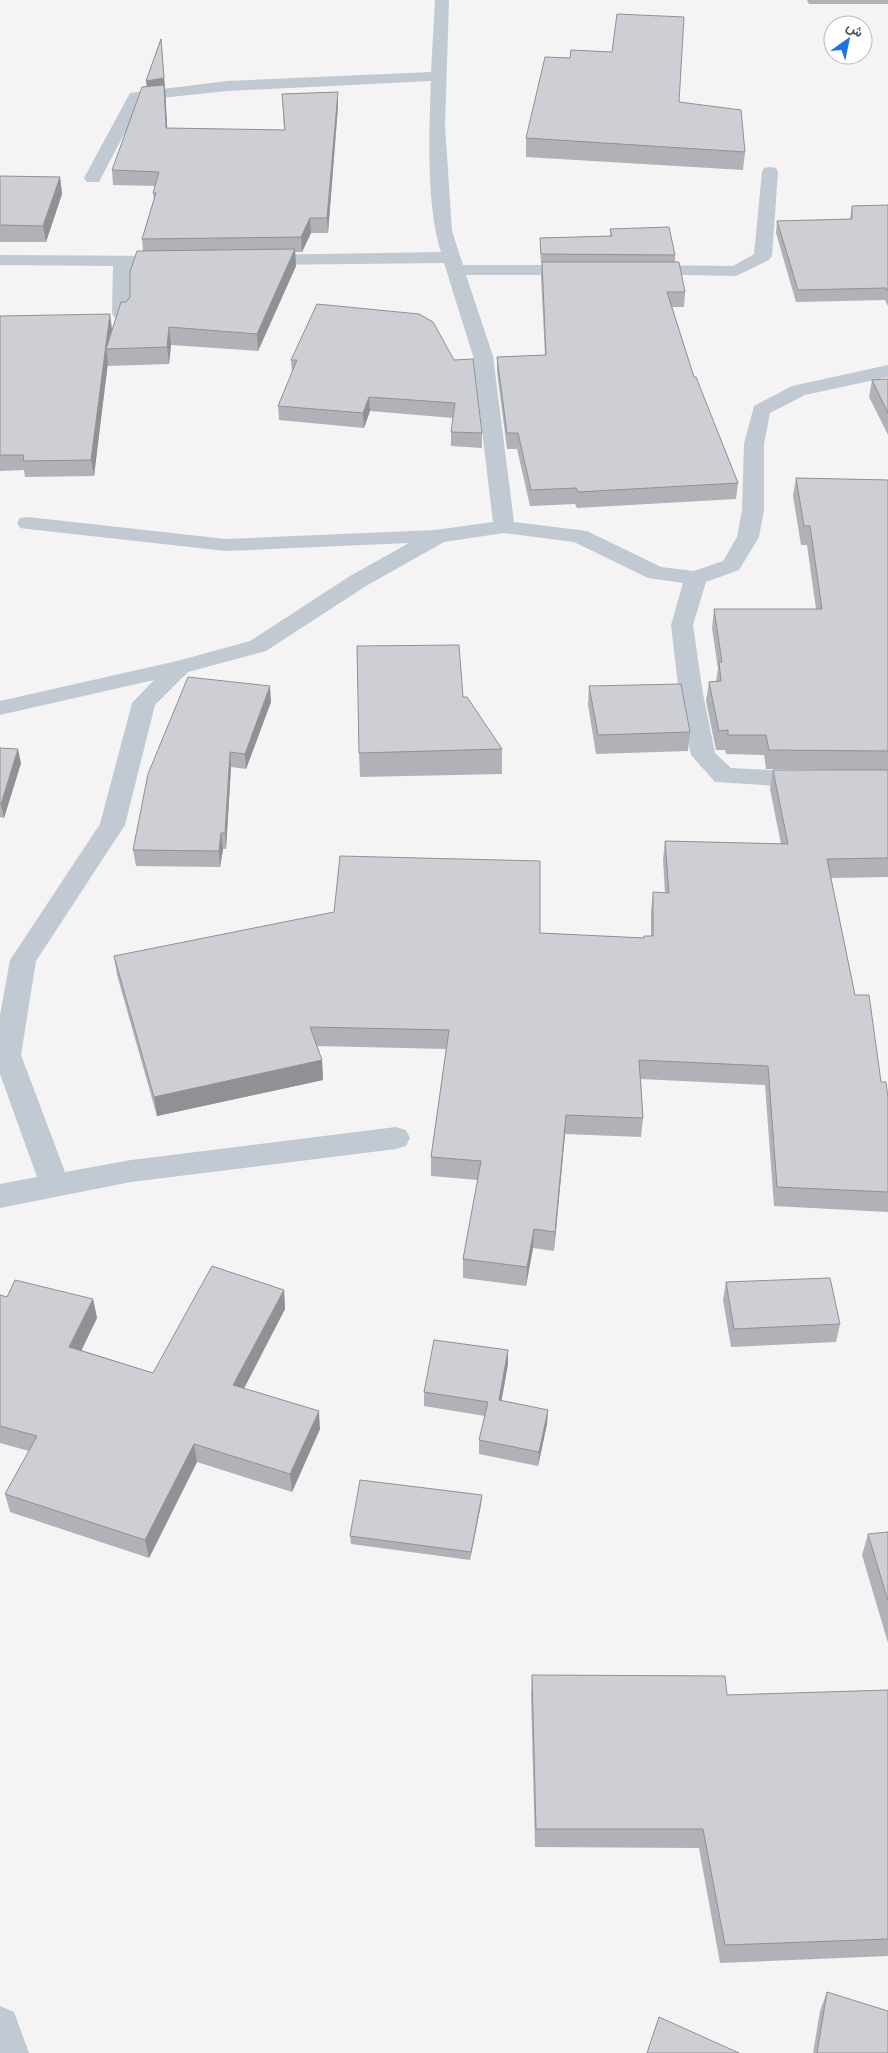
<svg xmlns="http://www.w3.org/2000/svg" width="888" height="2053" viewBox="0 0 888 2053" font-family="Raleway,Vazirmatn,sans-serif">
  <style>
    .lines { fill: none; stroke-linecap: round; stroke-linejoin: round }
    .street { fill: #c1cad2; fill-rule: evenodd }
    .wall { fill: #b0b2b7 }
    .shaded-wall { fill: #909195 }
    .building { fill: #cdcfd5; stroke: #909195 }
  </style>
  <rect width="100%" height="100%" fill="#f5f3f3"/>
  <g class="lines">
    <g class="street">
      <path d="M 435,0 L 449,0 L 445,126 L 452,231 L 463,265 L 579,265 L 585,266 L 588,270 L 585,274 L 579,275 L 466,275 L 493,356 L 514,522 L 587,531 L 661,567 L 694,571 L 723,561 L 737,537 L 742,510 L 744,444 L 754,406 L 792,386 L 888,365 L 888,377 L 805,395 L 770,413 L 764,444 L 764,510 L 759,537 L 739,570 L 706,582 L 693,625 L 703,694 L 715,753 L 731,768 L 810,772 L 819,774 L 822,780 L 819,786 L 810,788 L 715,782 L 691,755 L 679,694 L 671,625 L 683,583 L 648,578 L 574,542 L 504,533 L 444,542 L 366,586 L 266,651 L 188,672 L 155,705 L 125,825 L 36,961 L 21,1055 L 65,1172 L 131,1160 L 396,1127 L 406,1130 L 410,1138 L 406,1146 L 396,1149 L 131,1182 L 0,1208 L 0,1184 L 37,1177 L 0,1074 L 0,1015 L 10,960 L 100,824 L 132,703 L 154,680 L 0,715 L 0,701 L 177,661 L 250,641 L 350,576 L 409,543 L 226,551 L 28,529 L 20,528 L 17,523 L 20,518 L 28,517 L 226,539 L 435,530 L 493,522 L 473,356 L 444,263 L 259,265 L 253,264 L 250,260 L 253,256 L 259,255 L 441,252 C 426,205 429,131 431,81 L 227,91 L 142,100 L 99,182 L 87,182 L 84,178 L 130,93 L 227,81 L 431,72 Z"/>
      <path d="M 770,167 L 776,168 L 778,172 L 772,256 L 769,260 L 736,276 L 638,274 L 635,270 L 638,266 L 644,265 L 733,266 L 754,254 L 762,172 L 764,168 Z"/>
      <path d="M 0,255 L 171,256 L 177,257 L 180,261 L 177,265 L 171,266 L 131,266 L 130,313 L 128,317 L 114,317 L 112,313 L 113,266 L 0,265 Z"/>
      <path d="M 0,2006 L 14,2012 L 29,2053 L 0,2053 Z"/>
    </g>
  </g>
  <g class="wall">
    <path d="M 807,0 L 888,0 L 888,4 L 809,4 Z"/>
    <path d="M 142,87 L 165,87 L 167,128 L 284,130 L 282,94 L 338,92 L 338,106 L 328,233 L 311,233 L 302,252 L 295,252 L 296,266 L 258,351 L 171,345 L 169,364 L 108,366 L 108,362 L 94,476 L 25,477 L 24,470 L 0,471 L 0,316 L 112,329 L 126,302 L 130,297 L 143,251 L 142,239 L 154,199 L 153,193 L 155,186 L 113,185 L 112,170 Z"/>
    <path d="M 679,102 L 745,152 L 743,170 L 526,157 L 526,138 Z"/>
    <path d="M 0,176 L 60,177 L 62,194 L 46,242 L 0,242 Z"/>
    <path d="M 888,205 L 888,306 L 885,300 L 796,302 L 776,233 L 777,221 L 850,219 L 852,206 Z"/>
    <path d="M 610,229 L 675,255 L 675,262 L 685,292 L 684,307 L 672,307 L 694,377 L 738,483 L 736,499 L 577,508 L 575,504 L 530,506 L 517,449 L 507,449 L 497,372 L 497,357 L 545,355 L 541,277 L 542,263 L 541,263 L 540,247 L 540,238 L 610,236 Z"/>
    <path d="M 419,314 L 482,433 L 482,448 L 451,446 L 451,432 L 453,418 L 370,411 L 364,428 L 279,420 L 278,406 L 292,373 L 291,360 Z"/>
    <path d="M 888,379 L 888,435 L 869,397 L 872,380 Z"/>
    <path d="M 796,478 L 888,480 L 888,877 L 831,878 L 855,995 L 881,1082 L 888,1098 L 888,1212 L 774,1206 L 765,1085 L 641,1079 L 643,1118 L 641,1137 L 565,1134 L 554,1251 L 533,1248 L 526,1286 L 463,1278 L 463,1259 L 478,1180 L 431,1176 L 431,1157 L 446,1049 L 317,1046 L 322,1060 L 323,1080 L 157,1116 L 117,975 L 114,956 L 540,933 L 644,938 L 651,936 L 651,912 L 653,892 L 665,893 L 663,860 L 665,841 L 781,844 L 770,789 L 773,770 L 839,770 L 766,769 L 764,755 L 726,754 L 725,750 L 716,750 L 706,701 L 709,682 L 716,681 L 718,669 L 712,628 L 714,609 L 816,609 L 807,545 L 801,545 L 793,496 Z"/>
    <path d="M 589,686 L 690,732 L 688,751 L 596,754 L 588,705 Z"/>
    <path d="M 463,697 L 502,749 L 502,774 L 360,777 L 359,753 Z"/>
    <path d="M 271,702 L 246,769 L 231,767 L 226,849 L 223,849 L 220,867 L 136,866 L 133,850 Z"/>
    <path d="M 0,748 L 21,763 L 4,818 L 0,817 Z"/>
    <path d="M 726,1282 L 840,1324 L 836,1342 L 731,1347 L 723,1300 Z"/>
    <path d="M 284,1290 L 285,1309 L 244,1388 L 320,1429 L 292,1492 L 197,1462 L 149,1558 L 10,1512 L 5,1494 L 29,1451 L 0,1443 L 0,1295 L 7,1297 L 93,1299 L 97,1318 L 81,1350 L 153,1373 Z"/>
    <path d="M 508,1350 L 508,1364 L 501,1401 L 548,1410 L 547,1424 L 538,1466 L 479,1454 L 479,1440 L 485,1416 L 424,1406 L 424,1392 Z"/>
    <path d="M 481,1504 L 470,1560 L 351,1544 L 350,1536 Z"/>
    <path d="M 888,1532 L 888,1643 L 862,1555 L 868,1534 Z"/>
    <path d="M 532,1675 L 727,1695 L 888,1690 L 888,1956 L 720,1963 L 699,1848 L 535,1847 L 531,1695 Z"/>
    <path d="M 827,1992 L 888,2053 L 813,2053 L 820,2011 Z"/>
  </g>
  <g class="shaded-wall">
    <path d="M 161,39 L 165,87 L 168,142 L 166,128 L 147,89 L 146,81 Z"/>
    <path d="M 338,92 L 338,106 L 328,233 L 327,218 Z"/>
    <path d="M 60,177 L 62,194 L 46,242 L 43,226 Z"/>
    <path d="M 310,218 L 311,233 L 302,252 L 301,237 Z"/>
    <path d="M 295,249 L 296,266 L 258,351 L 257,334 Z"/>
    <path d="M 110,314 L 112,329 L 106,349 L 108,362 L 94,476 L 91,460 Z"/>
    <path d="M 169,327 L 171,345 L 169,364 L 167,347 Z"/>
    <path d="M 369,397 L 370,411 L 364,428 L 363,413 Z"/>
    <path d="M 270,686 L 271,702 L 246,769 L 245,754 Z"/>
    <path d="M 18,749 L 21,763 L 4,818 L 1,804 Z"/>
    <path d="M 230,752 L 231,767 L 226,849 L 225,833 Z"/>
    <path d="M 221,833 L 223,849 L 220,867 L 219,851 Z"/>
    <path d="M 322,1060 L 323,1080 L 157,1116 L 154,1097 Z"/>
    <path d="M 566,1115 L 565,1134 L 554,1251 L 555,1232 Z"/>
    <path d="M 534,1229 L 533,1248 L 526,1286 L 527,1267 Z"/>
    <path d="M 284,1290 L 285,1309 L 236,1404 L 233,1385 Z"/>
    <path d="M 93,1299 L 97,1318 L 74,1366 L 69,1347 Z"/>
    <path d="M 508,1350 L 508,1364 L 499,1415 L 499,1400 Z"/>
    <path d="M 548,1410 L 547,1424 L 538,1466 L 539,1452 Z"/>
    <path d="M 319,1411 L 320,1429 L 292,1492 L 290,1474 Z"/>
    <path d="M 194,1444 L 197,1462 L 149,1558 L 145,1540 Z"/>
    <path d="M 482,1495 L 481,1504 L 470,1560 L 471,1552 Z"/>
  </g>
  <g class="building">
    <path d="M 617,14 L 684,17 L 679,102 L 741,110 L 745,152 L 526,138 L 545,57 L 570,58 L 571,50 L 612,52 Z"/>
    <path d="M 161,39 L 164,78 L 146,81 Z"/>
    <path d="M 164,85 L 166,128 L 285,130 L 282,94 L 338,92 L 327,218 L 310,218 L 301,237 L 142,239 L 156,193 L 153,193 L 159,172 L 112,170 L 142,87 Z"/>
    <path d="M 0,176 L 60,177 L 43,226 L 0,225 Z"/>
    <path d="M 888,205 L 888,291 L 886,288 L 798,290 L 777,221 L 852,219 L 852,206 Z"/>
    <path d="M 669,227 L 675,255 L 541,254 L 540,238 L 612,236 L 610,229 Z"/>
    <path d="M 295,249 L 257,334 L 169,327 L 167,347 L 106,349 L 121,302 L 126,302 L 130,297 L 130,272 L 137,251 Z"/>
    <path d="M 542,262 L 679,262 L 685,292 L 667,292 L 694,377 L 696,377 L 738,483 L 578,492 L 576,488 L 531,490 L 518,433 L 507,433 L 497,357 L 546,355 Z"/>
    <path d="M 317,304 L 419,314 L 433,322 L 454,360 L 473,359 L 482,433 L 451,432 L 455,403 L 369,397 L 363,413 L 278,406 L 297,360 L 291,360 Z"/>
    <path d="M 110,314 L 91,460 L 23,461 L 24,455 L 0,455 L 0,316 Z"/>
    <path d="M 888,379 L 888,413 L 872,380 Z"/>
    <path d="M 796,478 L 888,480 L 888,751 L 769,750 L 766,735 L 728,735 L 728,730 L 719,731 L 709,682 L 721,681 L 719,662 L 722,662 L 714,609 L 822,609 L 810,526 L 804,526 Z"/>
    <path d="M 459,645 L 463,697 L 467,697 L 502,749 L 359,753 L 357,646 Z"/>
    <path d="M 188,677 L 270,686 L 245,754 L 230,752 L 225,833 L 221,833 L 219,851 L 133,850 L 148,774 Z"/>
    <path d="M 681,684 L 690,732 L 598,735 L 589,686 Z"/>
    <path d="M 0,748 L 18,749 L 1,804 L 0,804 Z"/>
    <path d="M 773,770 L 888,770 L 888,858 L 827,859 L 855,995 L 869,995 L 881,1082 L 886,1082 L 888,1098 L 888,1192 L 777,1187 L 768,1066 L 639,1060 L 643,1118 L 566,1115 L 555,1232 L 534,1229 L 527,1267 L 463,1259 L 481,1161 L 431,1157 L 449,1030 L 310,1027 L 322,1060 L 154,1097 L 114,956 L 334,912 L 340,856 L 540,861 L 540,933 L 644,938 L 644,936 L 653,936 L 653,892 L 669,893 L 665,841 L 788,844 Z"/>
    <path d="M 212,1266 L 284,1290 L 233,1385 L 319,1411 L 290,1474 L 194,1444 L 145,1540 L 5,1494 L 37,1436 L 0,1426 L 0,1295 L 7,1297 L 15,1280 L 93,1299 L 69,1347 L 153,1373 Z"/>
    <path d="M 830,1278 L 840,1324 L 734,1329 L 726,1282 Z"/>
    <path d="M 434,1340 L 508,1350 L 499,1400 L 548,1410 L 539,1452 L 479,1440 L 488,1402 L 424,1392 Z"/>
    <path d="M 360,1480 L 482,1495 L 471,1552 L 350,1536 Z"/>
    <path d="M 888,1532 L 888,1601 L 868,1534 Z"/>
    <path d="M 532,1675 L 725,1676 L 727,1695 L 888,1690 L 888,1939 L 725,1945 L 703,1829 L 536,1829 Z"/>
    <path d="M 827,1992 L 888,2011 L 888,2053 L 817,2053 Z"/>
    <path d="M 659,2017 L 739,2053 L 647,2053 Z"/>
  </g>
  <g transform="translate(848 40) rotate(33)"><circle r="24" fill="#ffffff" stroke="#b7bbc0"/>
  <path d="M0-4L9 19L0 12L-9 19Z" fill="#1a73e8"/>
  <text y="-8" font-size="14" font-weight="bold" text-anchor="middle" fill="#4a5661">ش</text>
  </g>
</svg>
